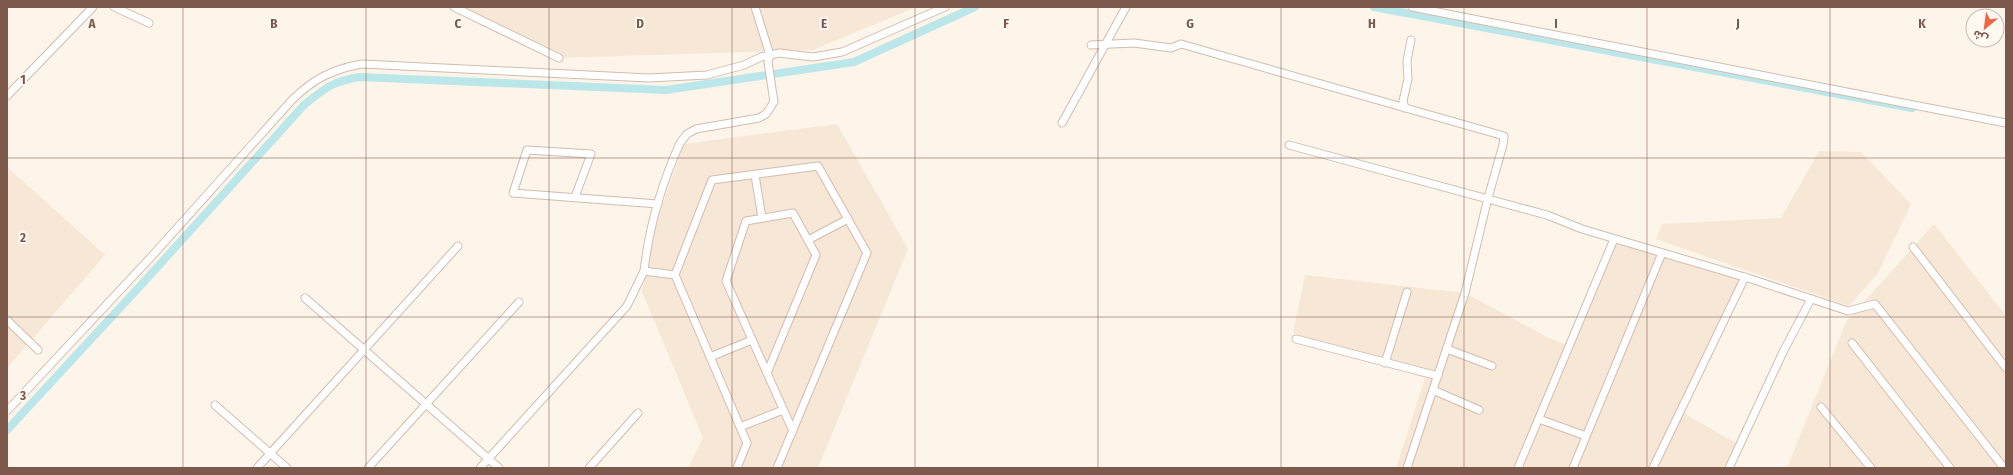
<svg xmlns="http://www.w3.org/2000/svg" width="2013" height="475" viewBox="0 0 2013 475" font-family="'Fira Sans Condensed','Noto Sans Arabic',sans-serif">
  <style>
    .residential { fill: #f7e7d7 }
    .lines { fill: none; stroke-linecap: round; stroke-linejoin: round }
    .canal { stroke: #bbe6ea; stroke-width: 8 }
    .minor-casing { stroke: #d3bcad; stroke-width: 9 }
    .minor { stroke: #fff; stroke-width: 7 }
    .grid { fill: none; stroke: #7c594a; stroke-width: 1; stroke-opacity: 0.55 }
    .grid-label { font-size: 13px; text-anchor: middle; font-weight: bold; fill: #7c594a; stroke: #fff9f2; stroke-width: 4; stroke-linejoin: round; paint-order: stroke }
  </style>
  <rect width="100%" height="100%" fill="#fef5ea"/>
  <g class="residential">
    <path d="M 458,7 L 916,7 L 813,50 L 559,58 Z"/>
    <path d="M 837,124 L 908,249 L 818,468 L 688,468 L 703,438 L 642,291 L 653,231 L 684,144 Z"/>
    <path d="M 1819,151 L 1861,152 L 1911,204 L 1878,273 L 1849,306 L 1656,239 L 1662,224 L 1781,218 Z"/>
    <path d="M 7,167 L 105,255 L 7,368 Z"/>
    <path d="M 1934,224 L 2006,316 L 2006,468 L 1787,468 L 1846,322 Z"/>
    <path d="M 1616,242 L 1740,280 L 1680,411 L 1739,445 L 1729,468 L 1396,468 L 1425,378 L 1293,333 L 1305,275 L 1465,293 L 1549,338 L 1569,346 Z"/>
  </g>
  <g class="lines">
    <g class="canal">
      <path d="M 1374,7 L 1912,108"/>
      <path d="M 7,430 L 142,284 L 304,105 C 325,88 333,81 360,77 L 666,90 L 854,62 L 975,7"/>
    </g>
    <defs>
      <g id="minor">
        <path d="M 114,7 L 149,23"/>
        <path d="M 454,7 L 559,58"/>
        <path d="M 1412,7 L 2006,123"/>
        <path d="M 1091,45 L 1134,43 L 1171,48 L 1181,44 L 1504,136 L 1503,145 L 1488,198 L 1465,293 L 1407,468"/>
        <path d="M 7,96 L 93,7"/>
        <path d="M 1405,108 L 1403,101 L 1408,79 L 1407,61 L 1411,40"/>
        <path d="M 1062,123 L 1126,7"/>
        <path d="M 1289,145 L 1547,215 L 1582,229 L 1751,279 L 1848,311 L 1875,304 L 2004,468"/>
        <path d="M 755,175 L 762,218"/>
        <path d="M 575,197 L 591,154 L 527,150 L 513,193 L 658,204"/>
        <path d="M 808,240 L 848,219"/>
        <path d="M 1913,247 L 2006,368"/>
        <path d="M 644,271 C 649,227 662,183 680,143 L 687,134 L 696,129 L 759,118 L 766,114 L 774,102 L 768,62 L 770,55 L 755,7"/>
        <path d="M 305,298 L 499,468"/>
        <path d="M 7,320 L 38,350"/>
        <path d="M 1296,339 L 1438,376"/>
        <path d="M 1852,343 L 1950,468"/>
        <path d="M 1447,349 L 1492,366"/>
        <path d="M 710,357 L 752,340"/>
        <path d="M 1385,363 L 1407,292"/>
        <path d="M 767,373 L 726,281 L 746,221 L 793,213 L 816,255 L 767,373 L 793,431"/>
        <path d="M 1433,390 L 1479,410"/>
        <path d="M 215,405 L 287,468"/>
        <path d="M 1821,407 L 1871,468"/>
        <path d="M 7,411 L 152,256 L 292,100 C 313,79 333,69 362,64 L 649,78 L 707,75 L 744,65 L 761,57 L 779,53 L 813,57 L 842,52 L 945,7"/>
        <path d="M 1539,419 L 1586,436"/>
        <path d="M 740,427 L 783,410"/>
        <path d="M 257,468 L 458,246"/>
        <path d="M 368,468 L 519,302"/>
        <path d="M 480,468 L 627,306 L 644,271 L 675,275"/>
        <path d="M 589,468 L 638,413"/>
        <path d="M 737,468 L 747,443 L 675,275 L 712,180 L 818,166 L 867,253 L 777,468"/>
        <path d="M 1518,468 L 1614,239"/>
        <path d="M 1573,468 L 1662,253"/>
        <path d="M 1653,468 L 1745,277"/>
        <path d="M 1729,468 L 1783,352 L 1811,299"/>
      </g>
    </defs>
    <use href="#minor" class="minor-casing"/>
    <use href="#minor" class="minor"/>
  </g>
  <path class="grid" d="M 183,7 L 183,468M 366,7 L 366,468M 549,7 L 549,468M 732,7 L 732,468M 915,7 L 915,468M 1098,7 L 1098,468M 1281,7 L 1281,468M 1464,7 L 1464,468M 1647,7 L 1647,468M 1830,7 L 1830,468M 7,158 L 2006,158M 7,317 L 2006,317"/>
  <g class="grid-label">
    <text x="92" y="28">A</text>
    <text x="274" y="28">B</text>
    <text x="458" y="28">C</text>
    <text x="640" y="28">D</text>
    <text x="824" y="28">E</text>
    <text x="1006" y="28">F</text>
    <text x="1190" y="28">G</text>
    <text x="1372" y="28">H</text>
    <text x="1556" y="28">I</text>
    <text x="1738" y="28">J</text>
    <text x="1922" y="28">K</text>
    <text x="23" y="84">1</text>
    <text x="23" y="242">2</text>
    <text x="23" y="400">3</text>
  </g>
  <rect width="2013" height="475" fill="none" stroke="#7c594a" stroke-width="16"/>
  <g transform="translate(1985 28) rotate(209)"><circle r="19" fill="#fff9f2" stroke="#cbb9af"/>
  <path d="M0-3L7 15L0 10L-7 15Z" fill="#f16546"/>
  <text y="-6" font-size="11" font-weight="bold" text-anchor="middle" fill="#7c594a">ش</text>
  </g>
</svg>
